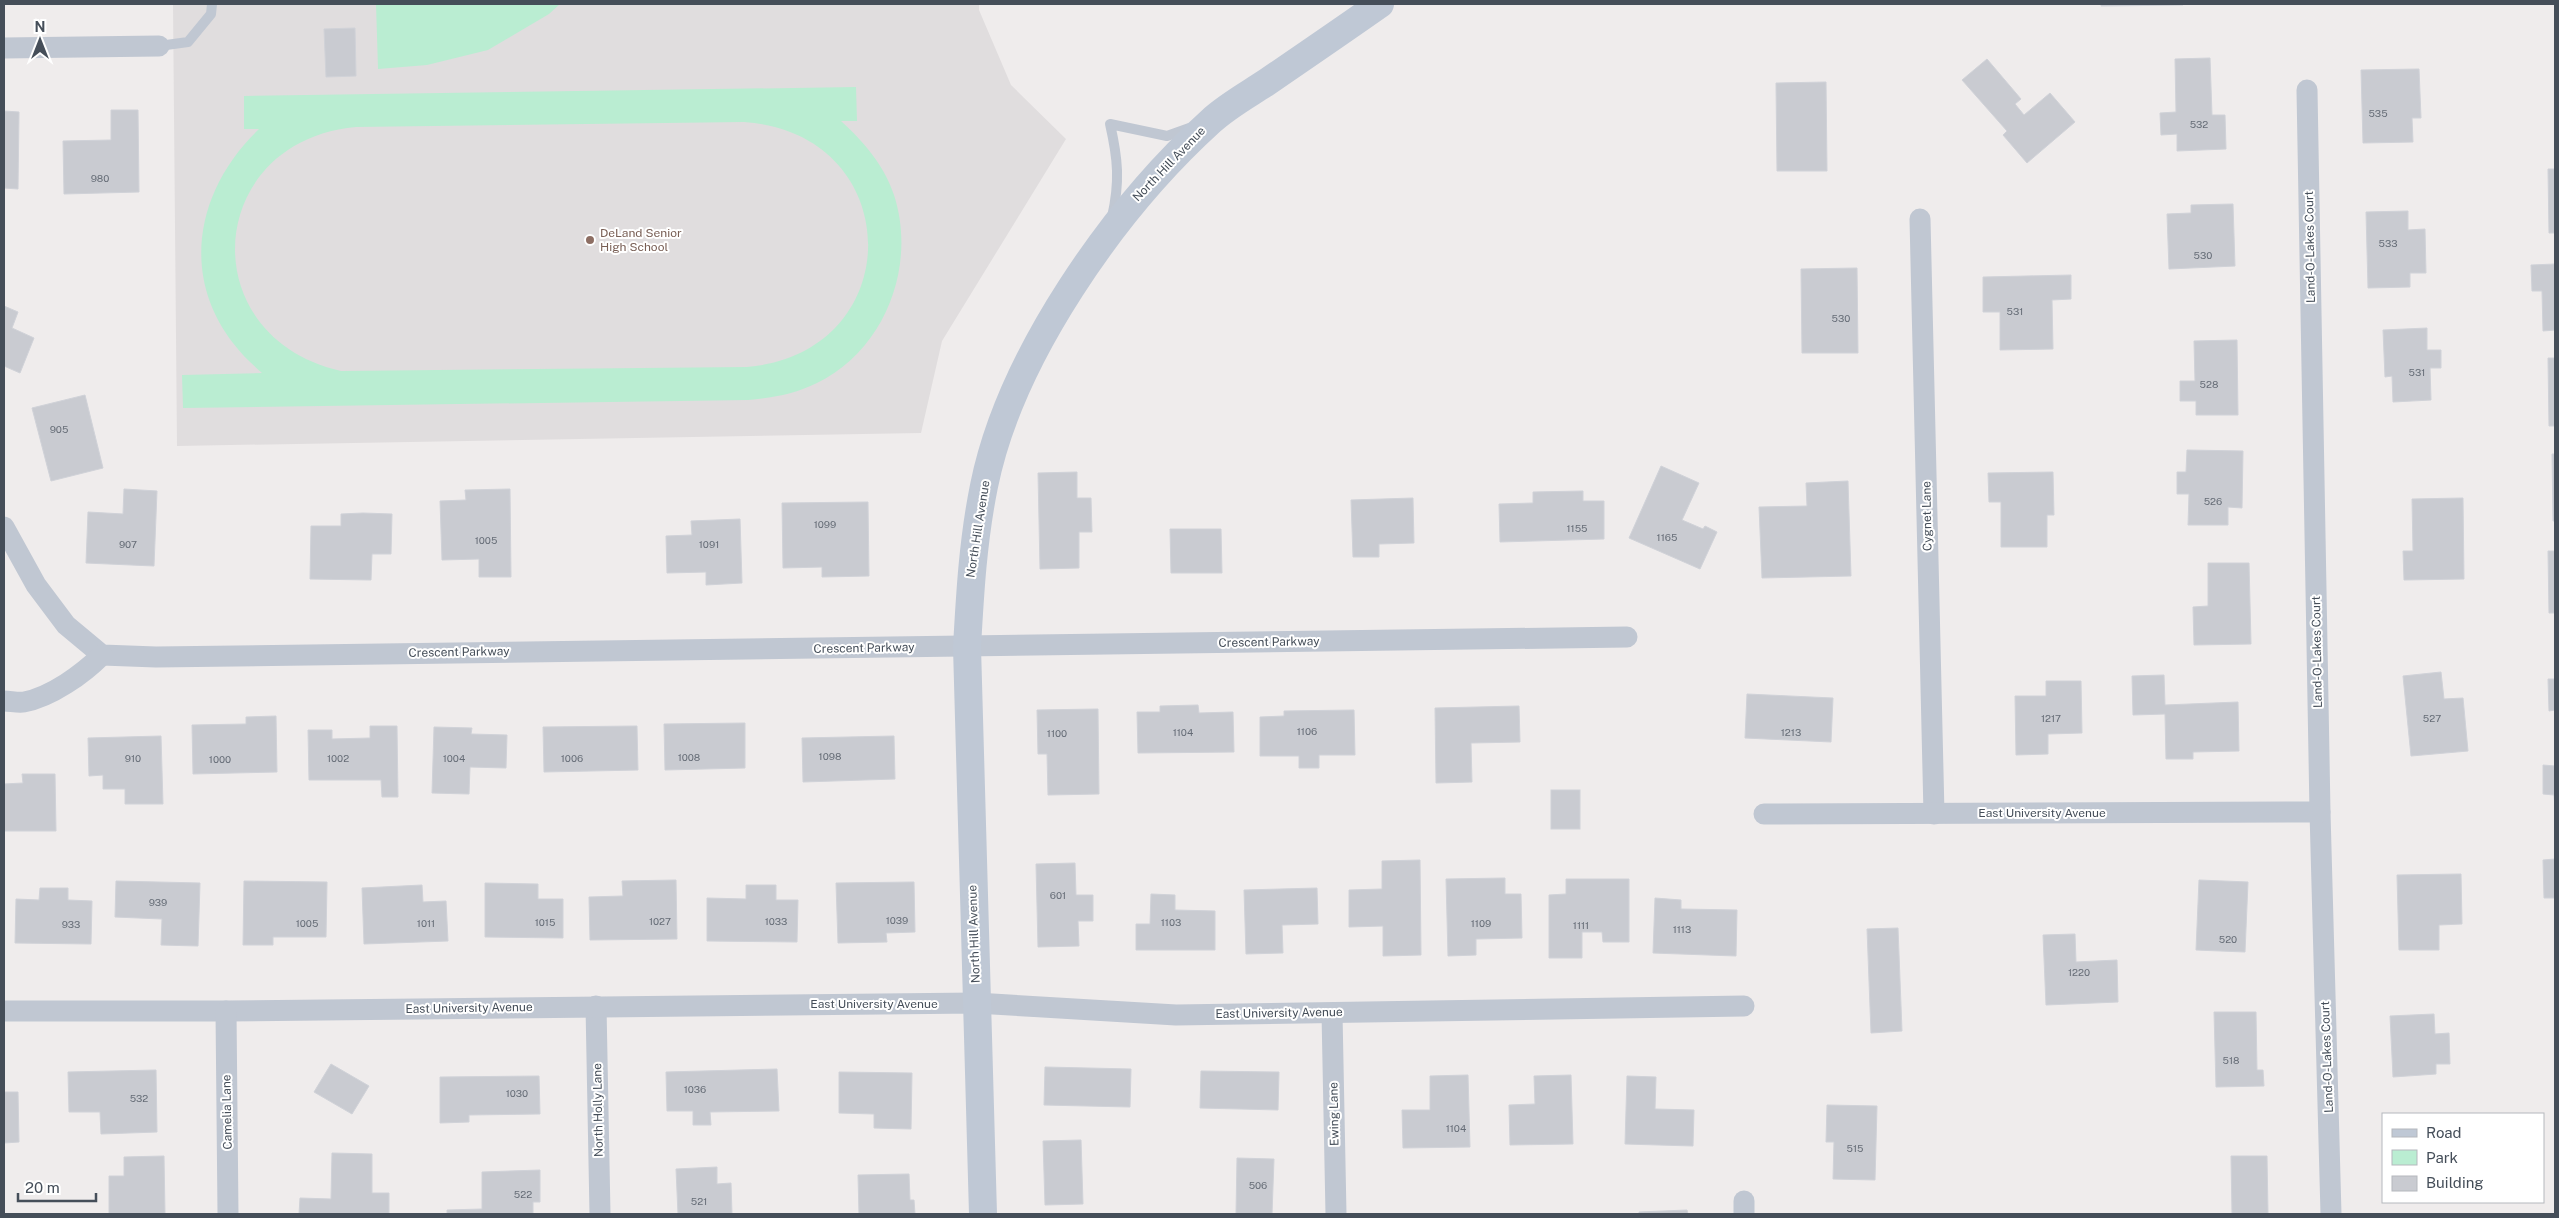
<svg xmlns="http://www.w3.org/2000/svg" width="2559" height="1218" viewBox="0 0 2559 1218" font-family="'Public Sans',sans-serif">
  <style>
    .education { fill: #e0ddde }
    .green { fill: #baedd2; fill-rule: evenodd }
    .building { fill: #c9cbd1; stroke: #d0d2d8 }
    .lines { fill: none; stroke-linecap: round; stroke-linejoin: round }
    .lane { stroke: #c0c7d2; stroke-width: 10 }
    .street { stroke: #c0c7d2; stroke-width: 21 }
    .secondary { stroke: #bfc8d5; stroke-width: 28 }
    .education-dot { fill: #8d6e63; stroke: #fff; stroke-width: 2 }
    .labels { text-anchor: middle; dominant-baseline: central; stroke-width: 4; stroke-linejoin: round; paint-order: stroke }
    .number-label { font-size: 10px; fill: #666d77 }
    .street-label { font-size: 12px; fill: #454e59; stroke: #fff }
    .education-label { font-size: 12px; fill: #785e54; stroke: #fff; text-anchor: start }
  </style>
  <rect width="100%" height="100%" fill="#efecec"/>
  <path class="education" d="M 173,4 L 979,4 L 979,10 L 1011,85 L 1066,139 L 942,341 L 921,433 L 177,446 Z"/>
  <g class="green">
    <path d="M 376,4 L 560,4 L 549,14 L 488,50 L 427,65 L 378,69 Z"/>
    <path d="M 856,87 L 857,121 L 841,121 C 864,142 884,165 894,195 C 917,266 885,350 817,383 C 795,394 772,398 748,400 L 183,408 L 182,375 L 262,373 C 252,364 242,355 233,343 C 179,273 198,187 259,129 L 244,129 L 244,96 ZM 744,122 C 908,133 910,353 747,367 L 341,371 C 191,337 204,141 356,127 Z"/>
  </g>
  <g class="building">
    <path d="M 2101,4 L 2183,4 L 2183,5 L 2101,6 Z"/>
    <path d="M 355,28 L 356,76 L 326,77 L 324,29 Z"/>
    <path d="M 2210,58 L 2212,115 L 2225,115 L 2226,149 L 2177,151 L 2177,134 L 2161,135 L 2160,113 L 2176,112 L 2175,59 Z"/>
    <path d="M 1987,59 L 2021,99 L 2015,104 L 2024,115 L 2050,93 L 2075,122 L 2027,163 L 2003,135 L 2007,131 L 1962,80 Z"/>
    <path d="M 2419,69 L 2421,118 L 2412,118 L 2413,142 L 2363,143 L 2361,70 Z"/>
    <path d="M 1826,82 L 1827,171 L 1777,171 L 1776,83 Z"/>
    <path d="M 111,110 L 138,110 L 139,192 L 64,194 L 63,141 L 111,140 Z"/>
    <path d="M 4,111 L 19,112 L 18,189 L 4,188 Z"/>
    <path d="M 2548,169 L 2555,169 L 2555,233 L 2549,233 Z"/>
    <path d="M 2233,204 L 2235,266 L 2169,269 L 2167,214 L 2191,213 L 2191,205 Z"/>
    <path d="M 2408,211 L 2408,230 L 2425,229 L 2426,273 L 2410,273 L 2410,287 L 2368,288 L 2366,212 Z"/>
    <path d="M 2555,264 L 2555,330 L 2543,331 L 2542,291 L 2532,291 L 2531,265 Z"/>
    <path d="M 1857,268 L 1858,353 L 1802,353 L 1801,269 Z"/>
    <path d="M 2071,275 L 2071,299 L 2052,300 L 2053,349 L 2000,350 L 2000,312 L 1983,312 L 1983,277 Z"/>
    <path d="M 4,306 L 18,312 L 12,328 L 34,338 L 20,373 L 4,366 Z"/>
    <path d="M 2427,328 L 2427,350 L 2441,350 L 2441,368 L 2430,368 L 2431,400 L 2393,402 L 2392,376 L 2385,377 L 2383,330 Z"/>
    <path d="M 2237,340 L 2238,415 L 2196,415 L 2196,401 L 2180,401 L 2180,381 L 2195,381 L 2194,341 Z"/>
    <path d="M 2548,358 L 2555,358 L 2555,426 L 2549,426 Z"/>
    <path d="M 85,395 L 103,468 L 51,481 L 32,408 Z"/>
    <path d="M 2187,450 L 2243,451 L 2242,508 L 2228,507 L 2228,525 L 2188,525 L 2189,494 L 2177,494 L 2177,472 L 2186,472 Z"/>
    <path d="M 2552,454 L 2555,454 L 2555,521 L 2553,521 Z"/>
    <path d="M 1661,466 L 1699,483 L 1682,520 L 1703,529 L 1705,526 L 1717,532 L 1700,569 L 1629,538 Z"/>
    <path d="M 1077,472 L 1077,498 L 1091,498 L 1092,532 L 1079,532 L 1079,568 L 1040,569 L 1038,473 Z"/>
    <path d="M 2053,472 L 2054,515 L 2047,515 L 2047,547 L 2001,547 L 2001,502 L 1989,502 L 1988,473 Z"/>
    <path d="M 1848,481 L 1851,576 L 1762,578 L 1759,507 L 1807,506 L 1806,483 Z"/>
    <path d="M 124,489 L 157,491 L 154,566 L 86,563 L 88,512 L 123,514 Z"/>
    <path d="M 510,489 L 511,577 L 479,577 L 479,559 L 442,560 L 440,501 L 466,500 L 465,490 Z"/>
    <path d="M 1583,491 L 1583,501 L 1604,501 L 1604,539 L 1500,542 L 1499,504 L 1533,503 L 1533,492 Z"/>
    <path d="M 1413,498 L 1414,543 L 1379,544 L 1379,557 L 1353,557 L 1351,500 Z"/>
    <path d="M 2463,498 L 2464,579 L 2404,580 L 2403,551 L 2413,551 L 2412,499 Z"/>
    <path d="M 868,502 L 869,576 L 822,577 L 822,567 L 783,568 L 782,503 Z"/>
    <path d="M 363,513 L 392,514 L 391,554 L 372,554 L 371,580 L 310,579 L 311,526 L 341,526 L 341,514 Z"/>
    <path d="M 740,519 L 742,583 L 706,585 L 706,572 L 667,573 L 666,536 L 692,535 L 691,521 Z"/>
    <path d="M 1170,529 L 1221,529 L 1222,573 L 1171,573 Z"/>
    <path d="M 2548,551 L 2555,551 L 2555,613 L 2549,613 Z"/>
    <path d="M 2208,563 L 2249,563 L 2251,644 L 2194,645 L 2193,607 L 2208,606 Z"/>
    <path d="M 2441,672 L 2444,699 L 2463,698 L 2468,751 L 2411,756 L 2403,676 Z"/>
    <path d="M 2164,675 L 2165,705 L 2238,702 L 2239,751 L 2193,752 L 2193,759 L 2166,759 L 2165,714 L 2133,715 L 2132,676 Z"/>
    <path d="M 2548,679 L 2555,679 L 2555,710 L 2549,711 Z"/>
    <path d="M 2046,681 L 2081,681 L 2082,733 L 2048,734 L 2048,754 L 2016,755 L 2015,696 L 2046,696 Z"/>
    <path d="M 1747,694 L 1833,698 L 1831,742 L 1745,738 Z"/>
    <path d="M 1198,705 L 1199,713 L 1233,712 L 1234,752 L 1138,753 L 1137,712 L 1160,712 L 1160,706 Z"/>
    <path d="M 1519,706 L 1520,742 L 1471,743 L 1472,782 L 1436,783 L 1435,708 Z"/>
    <path d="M 1098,709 L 1099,794 L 1048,795 L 1047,754 L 1038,754 L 1037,710 Z"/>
    <path d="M 1354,710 L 1355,755 L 1319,755 L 1319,768 L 1299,768 L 1299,756 L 1260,756 L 1260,717 L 1284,716 L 1284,711 Z"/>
    <path d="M 276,716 L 277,772 L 193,774 L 192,725 L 246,724 L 246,717 Z"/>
    <path d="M 745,723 L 745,768 L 665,770 L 664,724 Z"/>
    <path d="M 370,726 L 397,726 L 398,797 L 382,797 L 381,780 L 309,780 L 308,730 L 332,730 L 332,739 L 370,738 Z"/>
    <path d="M 637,726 L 638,770 L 544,772 L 543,727 Z"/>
    <path d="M 434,727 L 472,728 L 471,734 L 507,735 L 506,768 L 470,767 L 469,794 L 432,793 Z"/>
    <path d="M 161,736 L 163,804 L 125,804 L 125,789 L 103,789 L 103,775 L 89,776 L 88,738 Z"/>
    <path d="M 894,736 L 895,779 L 803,782 L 802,738 Z"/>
    <path d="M 2543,765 L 2555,766 L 2555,807 L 2554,795 L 2543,794 Z"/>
    <path d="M 22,774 L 55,774 L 56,831 L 4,831 L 4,784 L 23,783 Z"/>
    <rect x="1551" y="790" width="29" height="39"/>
    <path d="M 2555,859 L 2555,898 L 2544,898 L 2543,860 Z"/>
    <path d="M 1420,860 L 1421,955 L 1383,956 L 1383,926 L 1349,927 L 1349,890 L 1382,889 L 1382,861 Z"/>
    <path d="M 1075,863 L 1076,895 L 1093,895 L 1093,921 L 1078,921 L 1079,946 L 1038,947 L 1036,864 Z"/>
    <path d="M 2461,874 L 2462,924 L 2439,925 L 2439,950 L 2399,950 L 2397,875 Z"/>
    <path d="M 1505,878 L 1505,894 L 1521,894 L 1522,938 L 1476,939 L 1476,955 L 1448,956 L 1446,879 Z"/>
    <path d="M 1566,879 L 1629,879 L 1629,942 L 1603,942 L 1602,932 L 1582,932 L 1582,958 L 1549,958 L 1549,895 L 1566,894 Z"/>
    <path d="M 676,880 L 677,939 L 590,940 L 589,897 L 623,896 L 622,881 Z"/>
    <path d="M 2199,880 L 2248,882 L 2245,952 L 2196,950 Z"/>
    <path d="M 116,881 L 200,883 L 198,946 L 161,945 L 162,919 L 115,917 Z"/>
    <path d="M 244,881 L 327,882 L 326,937 L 273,937 L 273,945 L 243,945 Z"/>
    <path d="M 914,882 L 915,932 L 886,933 L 887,942 L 838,943 L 836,883 Z"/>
    <path d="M 485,883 L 538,884 L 538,899 L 563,899 L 563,938 L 485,937 Z"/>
    <path d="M 422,885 L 423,902 L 446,901 L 448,941 L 364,944 L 362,888 Z"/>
    <path d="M 746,885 L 776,885 L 776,900 L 798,900 L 797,942 L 707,941 L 707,898 L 746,899 Z"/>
    <path d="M 40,888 L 68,888 L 68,900 L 92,901 L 91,944 L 15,943 L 16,899 L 39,900 Z"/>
    <path d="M 1317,888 L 1318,924 L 1282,925 L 1283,953 L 1246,954 L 1244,890 Z"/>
    <path d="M 1151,894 L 1175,895 L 1175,910 L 1215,911 L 1215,950 L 1136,950 L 1136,924 L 1150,924 Z"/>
    <path d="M 1655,898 L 1681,900 L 1681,909 L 1737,910 L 1736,956 L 1653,953 Z"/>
    <path d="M 1898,928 L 1902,1031 L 1871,1033 L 1867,929 Z"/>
    <path d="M 2075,934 L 2076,962 L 2117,960 L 2118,1002 L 2046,1005 L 2043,935 Z"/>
    <path d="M 2214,1012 L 2256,1012 L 2257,1070 L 2263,1070 L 2264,1086 L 2216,1087 Z"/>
    <path d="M 2434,1014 L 2435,1034 L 2449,1033 L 2450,1064 L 2436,1064 L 2436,1074 L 2393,1077 L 2390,1016 Z"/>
    <path d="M 331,1064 L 369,1086 L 352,1114 L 314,1092 Z"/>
    <path d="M 1045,1067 L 1131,1069 L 1130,1107 L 1044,1105 Z"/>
    <path d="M 777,1069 L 779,1111 L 710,1112 L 711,1125 L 693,1125 L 693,1111 L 667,1111 L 666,1072 Z"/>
    <path d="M 156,1070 L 157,1132 L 101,1134 L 100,1112 L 69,1112 L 68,1072 Z"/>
    <path d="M 1201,1071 L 1279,1072 L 1278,1110 L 1200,1108 Z"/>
    <path d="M 839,1072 L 912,1073 L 911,1129 L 874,1128 L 874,1114 L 839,1113 Z"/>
    <path d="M 1468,1075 L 1470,1147 L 1403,1148 L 1402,1110 L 1430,1110 L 1430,1076 Z"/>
    <path d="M 1571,1075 L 1573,1144 L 1510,1145 L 1509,1105 L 1535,1104 L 1534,1076 Z"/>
    <path d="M 539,1076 L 540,1114 L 469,1115 L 469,1122 L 440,1123 L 440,1077 Z"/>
    <path d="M 1627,1076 L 1656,1077 L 1655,1109 L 1694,1110 L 1693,1146 L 1625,1144 Z"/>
    <path d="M 4,1092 L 18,1092 L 19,1142 L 4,1143 Z"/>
    <path d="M 1827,1105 L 1877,1106 L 1875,1180 L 1833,1179 L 1834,1142 L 1826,1142 Z"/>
    <path d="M 1081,1140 L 1083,1204 L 1045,1205 L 1043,1141 Z"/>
    <path d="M 332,1153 L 372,1154 L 372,1193 L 389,1193 L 389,1214 L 299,1214 L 300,1198 L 331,1199 Z"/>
    <path d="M 164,1156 L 165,1214 L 109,1214 L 109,1176 L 124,1176 L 124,1157 Z"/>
    <path d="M 2231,1156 L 2267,1156 L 2268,1214 L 2232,1214 Z"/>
    <path d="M 1237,1158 L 1274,1159 L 1272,1214 L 1236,1214 Z"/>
    <path d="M 717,1167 L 717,1184 L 731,1183 L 732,1214 L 678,1214 L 676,1169 Z"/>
    <path d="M 540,1170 L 540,1202 L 533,1202 L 533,1214 L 447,1214 L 447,1210 L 482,1209 L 482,1172 Z"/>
    <path d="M 909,1174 L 910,1200 L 914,1200 L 915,1214 L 859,1214 L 858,1175 Z"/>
    <path d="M 1687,1210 L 1688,1214 L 1639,1214 L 1639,1212 Z"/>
  </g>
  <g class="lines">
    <g class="lane">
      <path d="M 159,46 L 188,42 L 211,14 L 212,4"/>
      <path d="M 1112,217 C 1120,182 1118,159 1110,124 L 1167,136 L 1195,126"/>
    </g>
    <g class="street">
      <path d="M 4,48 L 159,46"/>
      <path d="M 2307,90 L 2320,812 L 2331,1214"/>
      <path d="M 1920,219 L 1934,814"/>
      <path d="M 4,527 L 36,585 L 66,625 L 102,655 L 156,657 L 1627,637"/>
      <path d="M 4,701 C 10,701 18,703 24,702 C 51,697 83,674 102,655"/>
      <path d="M 1764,814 L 2320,812"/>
      <path d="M 596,1006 L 600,1214"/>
      <path d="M 4,1011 L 226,1011 L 976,1003 L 1176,1015 L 1744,1006"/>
      <path d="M 226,1011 L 228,1214"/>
      <path d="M 1332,1013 L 1336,1214"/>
      <path d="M 1744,1201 L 1744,1214"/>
    </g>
    <path class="secondary" d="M 983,1214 L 967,647 C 970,593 973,540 984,486 C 1010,357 1114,209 1211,121 C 1227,106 1249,94 1267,82 C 1305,56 1343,30 1380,4"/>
  </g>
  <circle class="education-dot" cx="590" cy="240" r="5"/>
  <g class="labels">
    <g class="number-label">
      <text x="2378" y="113">535</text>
      <text x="2199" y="124">532</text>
      <text x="100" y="178">980</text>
      <text x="2388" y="243">533</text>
      <text x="2203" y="255">530</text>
      <text x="2015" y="311">531</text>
      <text x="1841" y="318">530</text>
      <text x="2417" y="372">531</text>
      <text x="2209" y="384">528</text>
      <text x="59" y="429">905</text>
      <text x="2213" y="501">526</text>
      <text x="825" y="524">1099</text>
      <text x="1577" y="528">1155</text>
      <text x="1667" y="537">1165</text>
      <text x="486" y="540">1005</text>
      <text x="128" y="544">907</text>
      <text x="709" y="544">1091</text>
      <text x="2051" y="718">1217</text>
      <text x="2432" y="718">527</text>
      <text x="1307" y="731">1106</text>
      <text x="1183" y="732">1104</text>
      <text x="1791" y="732">1213</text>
      <text x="1057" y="733">1100</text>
      <text x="830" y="756">1098</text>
      <text x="689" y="757">1008</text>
      <text x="133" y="758">910</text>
      <text x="338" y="758">1002</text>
      <text x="454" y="758">1004</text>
      <text x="572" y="758">1006</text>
      <text x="220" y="759">1000</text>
      <text x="1058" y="895">601</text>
      <text x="158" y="902">939</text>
      <text x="897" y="920">1039</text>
      <text x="660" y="921">1027</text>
      <text x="776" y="921">1033</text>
      <text x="545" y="922">1015</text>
      <text x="1171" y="922">1103</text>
      <text x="307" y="923">1005</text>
      <text x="426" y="923">1011</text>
      <text x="1481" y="923">1109</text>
      <text x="71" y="924">933</text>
      <text x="1581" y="925">1111</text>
      <text x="1682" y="929">1113</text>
      <text x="2228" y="939">520</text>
      <text x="2079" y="972">1220</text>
      <text x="2231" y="1060">518</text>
      <text x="695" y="1089">1036</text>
      <text x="517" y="1093">1030</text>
      <text x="139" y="1098">532</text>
      <text x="1456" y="1128">1104</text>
      <text x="1855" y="1148">515</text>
      <text x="1258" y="1185">506</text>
      <text x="523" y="1194">522</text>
      <text x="699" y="1201">521</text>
    </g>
    <g class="street-label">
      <text transform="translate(1169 164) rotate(-46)">North Hill Avenue</text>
      <text transform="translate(2310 247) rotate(-91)">Land-O-Lakes Court</text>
      <text transform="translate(1927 516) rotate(-91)">Cygnet Lane</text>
      <text transform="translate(978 529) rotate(-81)">North Hill Avenue</text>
      <text transform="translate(1269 642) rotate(-1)">Crescent Parkway</text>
      <text transform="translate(864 648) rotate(-1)">Crescent Parkway</text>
      <text transform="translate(459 652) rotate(-1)">Crescent Parkway</text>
      <text transform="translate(2317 652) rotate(-91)">Land-O-Lakes Court</text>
      <text x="2042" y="813">East University Avenue</text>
      <text transform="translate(974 934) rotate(-92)">North Hill Avenue</text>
      <text x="874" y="1004">East University Avenue</text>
      <text transform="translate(469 1008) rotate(-1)">East University Avenue</text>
      <text transform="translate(1279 1013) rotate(-1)">East University Avenue</text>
      <text transform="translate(2327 1057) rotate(-92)">Land-O-Lakes Court</text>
      <text transform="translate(598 1110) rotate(-91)">North Holly Lane</text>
      <text transform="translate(227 1112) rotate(-91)">Camelia Lane</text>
      <text transform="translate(1334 1114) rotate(-91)">Ewing Lane</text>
    </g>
    <g class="education-label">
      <text x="600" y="233">DeLand Senior<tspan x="600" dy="14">High School</tspan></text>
    </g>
  </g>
  <rect width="2559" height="1218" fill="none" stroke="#454e59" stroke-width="10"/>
  <rect x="2382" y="1113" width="162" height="90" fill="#ffffff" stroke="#b5b8bd"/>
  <rect x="2392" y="1129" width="25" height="8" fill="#bfc8d5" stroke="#b5b8bd"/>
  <text x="2426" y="1138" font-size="15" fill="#454e59">Road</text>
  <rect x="2392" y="1150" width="25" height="15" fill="#baedd2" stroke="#b5b8bd"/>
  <text x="2426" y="1163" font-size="15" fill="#454e59">Park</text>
  <rect x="2392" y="1176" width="25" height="15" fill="#c9cbd1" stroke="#b5b8bd"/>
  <text x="2426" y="1188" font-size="15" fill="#454e59">Building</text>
  <g transform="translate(40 40)" stroke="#ffffff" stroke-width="4" paint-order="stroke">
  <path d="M0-4L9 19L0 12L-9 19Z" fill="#454e59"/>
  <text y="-8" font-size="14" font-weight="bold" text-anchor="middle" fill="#454e59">N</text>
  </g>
  <path d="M18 1193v8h78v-8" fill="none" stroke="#454e59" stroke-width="2.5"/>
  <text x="25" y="1193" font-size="15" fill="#454e59" stroke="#ffffff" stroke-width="4" paint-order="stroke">20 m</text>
</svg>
